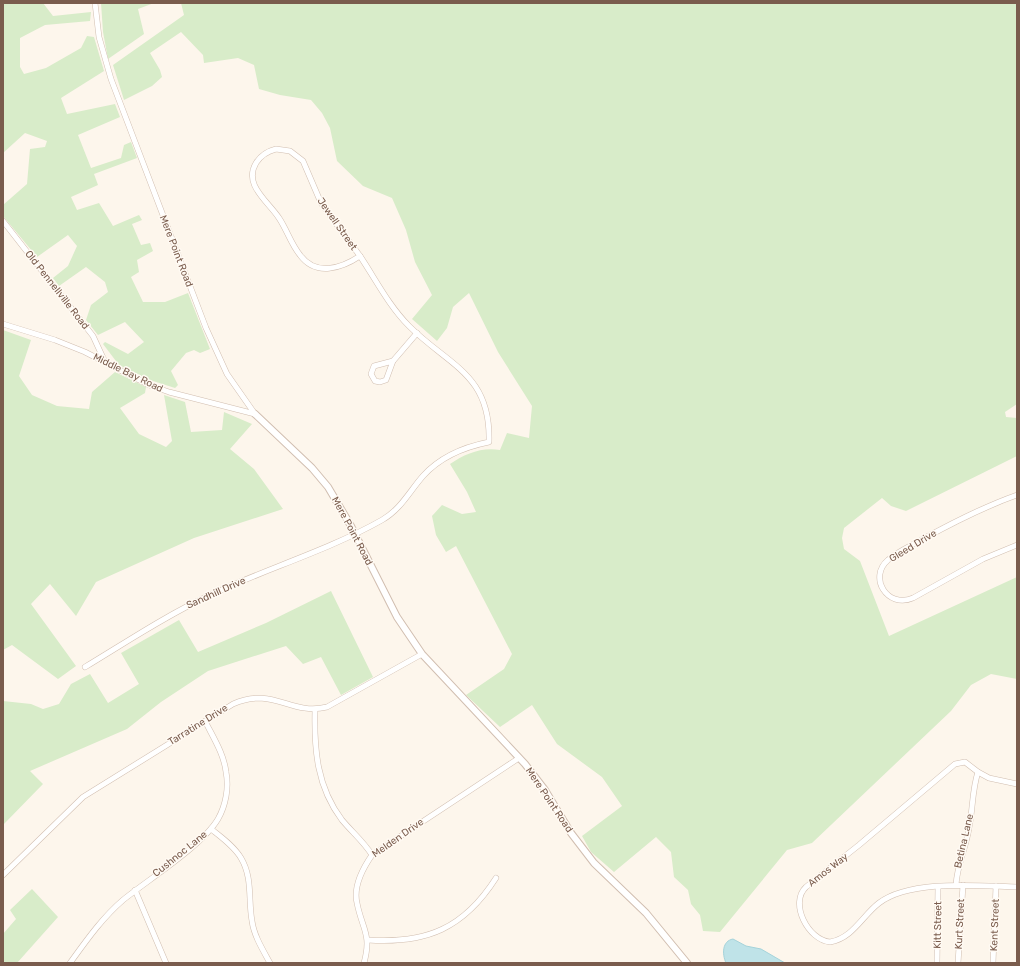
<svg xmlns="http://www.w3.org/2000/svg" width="1020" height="966" viewBox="0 0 1020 966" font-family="Rubik,sans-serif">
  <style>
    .green { fill: #d8ecc9 }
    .water { fill: #bfe3e8; stroke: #a5d3da }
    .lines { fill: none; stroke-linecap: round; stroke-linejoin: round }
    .minor-casing { stroke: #d1beb0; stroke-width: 6 }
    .tertiary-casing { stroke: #d1beb0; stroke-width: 8 }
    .minor { stroke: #fff; stroke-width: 5 }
    .tertiary { stroke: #fff; stroke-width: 6 }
    .labels { text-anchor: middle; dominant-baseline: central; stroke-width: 3; stroke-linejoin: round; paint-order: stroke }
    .street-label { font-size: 10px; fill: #7a5c4d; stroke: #fffaf3 }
  </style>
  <rect width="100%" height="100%" fill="#fdf6ec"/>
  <g class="green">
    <path d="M 3,3 L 43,3 L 53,16 L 91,12 L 90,21 L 45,25 L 20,38 L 20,67 L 24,74 L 46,68 L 81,48 L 87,36 L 94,37 L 104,71 L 61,98 L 67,114 L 115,104 L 120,117 L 78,135 L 91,168 L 121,158 L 124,145 L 131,142 L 137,158 L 94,174 L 98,185 L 71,197 L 77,210 L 99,203 L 113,226 L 139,215 L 142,220 L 132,224 L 141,245 L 150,243 L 153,251 L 137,260 L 139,272 L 131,277 L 143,302 L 165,302 L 188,293 L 210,349 L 200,353 L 194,350 L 186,353 L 171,371 L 178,385 L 175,388 L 150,380 L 119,365 L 103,344 L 105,342 L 128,354 L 144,342 L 125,322 L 98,335 L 86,320 L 91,305 L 108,292 L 105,282 L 86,267 L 59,286 L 53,278 L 68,266 L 77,246 L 68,235 L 37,257 L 3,216 L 3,205 L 27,184 L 30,149 L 45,147 L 47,141 L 25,133 L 3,153 Z"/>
    <path d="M 101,3 L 154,3 L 138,9 L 144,34 L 108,59 L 103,32 Z"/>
    <path d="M 181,3 L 1017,3 L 1017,404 L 1005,412 L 1006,417 L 1017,418 L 1017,456 L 906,511 L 891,506 L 882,498 L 844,528 L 842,538 L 844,549 L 860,561 L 889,636 L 1017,577 L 1017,679 L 991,674 L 971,685 L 951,711 L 812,843 L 787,850 L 720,932 L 703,931 L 700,915 L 691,904 L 688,890 L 674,877 L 671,852 L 656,837 L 614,872 L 591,852 L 582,836 L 622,806 L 602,777 L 557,744 L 532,705 L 500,727 L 466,695 L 504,669 L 512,654 L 456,546 L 446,552 L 436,535 L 432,516 L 442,505 L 462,514 L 476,512 L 467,492 L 450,464 C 465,454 481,447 500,450 L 507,433 L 529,438 L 532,406 L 498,352 L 469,293 L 453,307 L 447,328 L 437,341 L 412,319 L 432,295 L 415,262 L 406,230 L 392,198 L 363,186 L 337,161 L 330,128 L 322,113 L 311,100 L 280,95 L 259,89 L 254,65 L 238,58 L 204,63 L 203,55 L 181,32 L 150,53 L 160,70 L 162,77 L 152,86 L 124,100 L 113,65 L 184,15 Z"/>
    <path d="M 3,330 L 31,340 L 19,376 L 32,395 L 57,406 L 89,409 L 92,392 L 115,372 L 146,387 L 145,393 L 120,408 L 139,434 L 166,447 L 172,441 L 164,395 L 185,402 L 191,432 L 222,430 L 224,412 L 252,424 L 230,449 L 254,469 L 283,509 L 194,538 L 96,582 L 76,616 L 50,584 L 31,604 L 76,666 L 58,679 L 12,645 L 3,650 Z"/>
    <path d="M 331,591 L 373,677 L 341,695 L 321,657 L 303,664 L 286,646 L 208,671 L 161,702 L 127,729 L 30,771 L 43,784 L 3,825 L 3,701 L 31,704 L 43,709 L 59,704 L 71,684 L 90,674 L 108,703 L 139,684 L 121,653 L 179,620 L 198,652 L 266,623 Z"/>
    <path d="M 32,889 L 58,917 L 17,963 L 3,963 L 3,934 L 16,919 L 10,910 Z"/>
  </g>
  <path class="water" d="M 733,939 L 746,946 L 761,949 L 785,963 L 726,963 C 722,954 722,941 733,939 Z"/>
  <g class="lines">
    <defs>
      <g id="minor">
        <path d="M 95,3 L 99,37 L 111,79 L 206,328 L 227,374 L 255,414"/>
        <path d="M 276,149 L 290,151 L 303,161 L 321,203 L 360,256 C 342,268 316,277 300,255 C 291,244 287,230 279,218 C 268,201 243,185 256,163 C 261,155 268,151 276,149 Z"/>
        <path d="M 3,221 L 93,336 L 105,362"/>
        <path d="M 3,324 L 55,340 L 85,352 L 149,385 L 169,392 L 255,414"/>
        <path d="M 393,361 L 386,380 L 380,382 L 375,381 L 371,374 L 374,366 Z"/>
        <path d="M 393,361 L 417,333"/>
        <path d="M 1017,495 C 983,507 954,522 923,539 C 911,546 898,551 888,560 C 868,577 887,609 913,598 L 983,559 L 1017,545"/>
        <path d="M 85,667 C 125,643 165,616 208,596 C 265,569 327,551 382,520 C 401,509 409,492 423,476 C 440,457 464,447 489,442 C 491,374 449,366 409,326 C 389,306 376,280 360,256"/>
        <path d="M 315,710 C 314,750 317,787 342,820 C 352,832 364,842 372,855"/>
        <path d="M 1017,784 L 989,778 L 978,772 L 965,762 L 955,764 L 859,845 L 806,887 C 789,903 808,940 830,942 C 853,938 862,916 879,903 C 911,879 979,886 1017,887"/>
        <path d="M 211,829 C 221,837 234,846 241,858 C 253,878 248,900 252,921 C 254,936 263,950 270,963"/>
        <path d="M 3,875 L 83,797 L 233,704 C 274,686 290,716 327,707 L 422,654"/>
        <path d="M 956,885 C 957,865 966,848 969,828 C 973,809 972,790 978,772"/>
        <path d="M 135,890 L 166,963"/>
        <path d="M 368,940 C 427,944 464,928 496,878"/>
        <path d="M 70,963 C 86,941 102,918 123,900 C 149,879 202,846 218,819 C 226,805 229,787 226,772 C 224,754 213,737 205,721"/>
        <path d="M 364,963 C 372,934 362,929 357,903 C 353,886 363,868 372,855 L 519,758"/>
        <path d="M 937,963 L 938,887"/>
        <path d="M 958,963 L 963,885"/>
        <path d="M 993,963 L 996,886"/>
      </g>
      <path id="tertiary" d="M 255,414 L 312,468 L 328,487 L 351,526 L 397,617 L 422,654 L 525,764 L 545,790 L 571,833 L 594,863 L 646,913 L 687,963"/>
    </defs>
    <use href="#minor" class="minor-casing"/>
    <use href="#tertiary" class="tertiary-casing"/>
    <use href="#minor" class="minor"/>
    <use href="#tertiary" class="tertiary"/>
  </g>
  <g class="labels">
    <g class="street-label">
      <text transform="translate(337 224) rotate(55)">Jewell Street</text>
      <text transform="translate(176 251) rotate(69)">Mere Point Road</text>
      <text transform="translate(57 290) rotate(52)">Old Pennellville Road</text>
      <text transform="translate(128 373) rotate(26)">Middle Bay Road</text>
      <text transform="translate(352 531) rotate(62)">Mere Point Road</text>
      <text transform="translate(913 546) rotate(-31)">Gleed Drive</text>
      <text transform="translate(216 593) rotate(-24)">Sandhill Drive</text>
      <text transform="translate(198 725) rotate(-32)">Tarratine Drive</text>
      <text transform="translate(549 800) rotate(56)">Mere Point Road</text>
      <text transform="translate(398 838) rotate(-35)">Melden Drive</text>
      <text transform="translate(964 841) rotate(-77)">Betina Lane</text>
      <text transform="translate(180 854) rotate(-39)">Cushnoc Lane</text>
      <text transform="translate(828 870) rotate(-38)">Amos Way</text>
      <text transform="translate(960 924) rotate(-87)">Kurt Street</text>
      <text transform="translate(938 925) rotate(-89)">Kitt Street</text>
      <text transform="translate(995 925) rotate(-88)">Kent Street</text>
    </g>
  </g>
  <rect width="1020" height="966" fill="none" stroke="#7a5c4d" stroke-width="8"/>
</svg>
